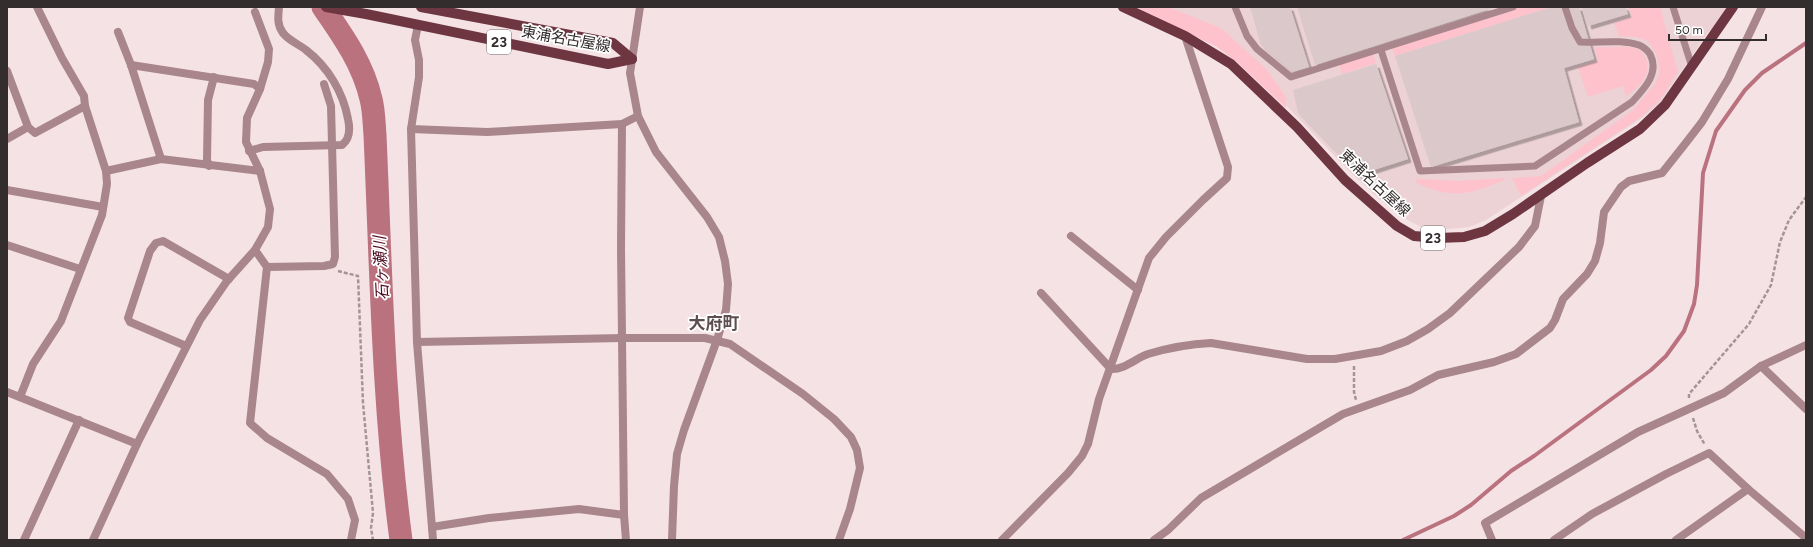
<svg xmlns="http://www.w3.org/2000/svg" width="1813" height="547" viewBox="0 0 1813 547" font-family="Figtree,'Noto Sans JP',sans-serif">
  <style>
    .built { fill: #ecd2d5 }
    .green { fill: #fdc2cb }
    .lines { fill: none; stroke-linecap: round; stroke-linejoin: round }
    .stream { stroke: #ba727f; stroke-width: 4 }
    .river { stroke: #ba727f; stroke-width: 23 }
    .building { fill: #dac8ca; filter: url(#shadow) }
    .path { stroke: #a39597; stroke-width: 2.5; stroke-dasharray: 4 2; stroke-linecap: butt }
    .service { stroke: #a8868b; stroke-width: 7 }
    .minor { stroke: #a8868b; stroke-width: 8 }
    .tertiary { stroke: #a8868b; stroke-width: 8 }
    .primary { stroke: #6d3641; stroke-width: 10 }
    .labels { text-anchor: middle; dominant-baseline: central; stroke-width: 3.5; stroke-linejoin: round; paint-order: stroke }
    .shield { fill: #fff; stroke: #716c6d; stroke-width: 1 }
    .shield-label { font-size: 14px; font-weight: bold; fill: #342d2e }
    .street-label { font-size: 15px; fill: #342d2e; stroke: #fff }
    .water-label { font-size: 16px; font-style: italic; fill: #4e0a1f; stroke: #fff }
    .quarter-label { font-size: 17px; font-weight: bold; fill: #5d4e50; stroke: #fff }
  </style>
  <defs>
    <filter id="shadow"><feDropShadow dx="3.5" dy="3.5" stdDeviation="0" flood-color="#0004"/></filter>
  </defs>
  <rect width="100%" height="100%" fill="#f5e2e5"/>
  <path class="built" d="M 1147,7 L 1728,7 L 1712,30 L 1708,32 L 1660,103 L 1642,118 L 1486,220 L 1469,227 L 1438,230 L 1423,228 L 1402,217 L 1378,198 L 1350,172 L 1275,94 L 1236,59 L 1203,36 Z"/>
  <g class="green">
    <path d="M 1136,7 L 1168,7 L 1221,28 L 1266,69 L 1286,97 L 1286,108 L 1237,62 L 1217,47 Z"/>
    <path d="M 1517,7 L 1548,8 L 1395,56 L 1392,48 Z"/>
    <path d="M 1629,7 L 1660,7 L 1678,72 L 1659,101 L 1641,117 L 1521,196 L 1512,178 L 1541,176 L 1633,110 L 1655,84 L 1660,72 L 1657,55 L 1648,41 L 1636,37 L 1619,36 L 1614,23 L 1632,17 Z"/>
    <path d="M 1594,47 C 1605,48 1628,45 1638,49 C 1642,51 1644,54 1646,58 C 1652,75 1640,87 1626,96 L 1623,86 L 1588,97 L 1578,67 L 1598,61 Z"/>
    <path d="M 1373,54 L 1376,63 L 1342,74 L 1339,64 Z"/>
    <path d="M 1504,178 L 1505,180 C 1468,195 1452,200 1415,182 L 1417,179 L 1459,181 Z"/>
  </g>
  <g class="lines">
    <path class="stream" d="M 1403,540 L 1454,516 L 1471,505 L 1511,471 L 1534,456 L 1651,370 L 1666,356 L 1684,331 L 1694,304 L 1697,285 L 1703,173 L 1716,131 L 1745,90 L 1762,73 L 1806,43"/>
    <path class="river" d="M 323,7 C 343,36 363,64 371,99 C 374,110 374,124 375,135 C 381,270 383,406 401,540"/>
  </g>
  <g class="building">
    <path d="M 1250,7 L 1290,7 L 1309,67 L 1292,72 L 1261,45 Z"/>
    <path d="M 1297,7 L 1496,7 L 1315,65 Z"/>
    <path d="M 1552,7 L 1579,7 L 1594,59 L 1564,68 L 1579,122 L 1431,167 L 1395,56 Z"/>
    <path d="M 1582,7 L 1625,7 L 1628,14 L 1588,26 Z"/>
    <path d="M 1376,64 L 1408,159 L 1358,175 L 1298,113 L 1293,90 Z"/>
  </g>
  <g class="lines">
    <g class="path">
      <path d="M 338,271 L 358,276 L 363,403 L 373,513 L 371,528 L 373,540"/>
      <path d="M 1354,366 L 1354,392 L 1356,400"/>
      <path d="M 1689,398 L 1689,394 L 1749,324 L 1771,285 L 1780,242 L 1789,220 L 1806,197"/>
      <path d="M 1693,418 L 1697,431 L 1705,445"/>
    </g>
    <g class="service">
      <path d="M 1235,7 L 1247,36 L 1257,49 L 1291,77 L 1513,7"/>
      <path d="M 1673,7 L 1692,67"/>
      <path d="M 1381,50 L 1420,171 L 1535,166 L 1632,102 C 1644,89 1660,73 1650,54 C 1647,50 1644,47 1639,45 C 1621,39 1599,43 1580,42 L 1572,28 L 1565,7"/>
    </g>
    <g class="minor">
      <path d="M 418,25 L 415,40 L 419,60 L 419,77 L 411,129 L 417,342 L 433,540"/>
      <path d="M 118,32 L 131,65 L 161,159"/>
      <path d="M 131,65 L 254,84 L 260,89"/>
      <path d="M 7,71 L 28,127 L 35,133 L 85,106"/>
      <path d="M 622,124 L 621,248 L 624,515 L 626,540"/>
      <path d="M 411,129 L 487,132 L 622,124 L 638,116"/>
      <path d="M 7,139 L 28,127"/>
      <path d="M 249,151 L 263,147 L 342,145 C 350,139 350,128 348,119 C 343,92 328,67 306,50 C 299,44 289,41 283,33 C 277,25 278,17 279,7"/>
      <path d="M 209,166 L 207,160 L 208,100 L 214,77"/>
      <path d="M 106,171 L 161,159 L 260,171"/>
      <path d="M 7,190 L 103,207"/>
      <path d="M 1071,236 L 1138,290"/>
      <path d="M 7,245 L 80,269"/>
      <path d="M 255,250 L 267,267 L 250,423 L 267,438 L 327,474 L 348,499 L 355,520 L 351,540"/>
      <path d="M 267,267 L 324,266 L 333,264 L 335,257 L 331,106 L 324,84"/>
      <path d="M 1041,293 L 1111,369 C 1124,370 1136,358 1148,354 C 1168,348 1190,344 1211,343 L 1307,359 L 1335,359 L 1381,351 L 1407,341 L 1428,329 L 1450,313 L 1519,247 L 1535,226 L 1541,196"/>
      <path d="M 417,342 L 623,338 L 705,338 L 730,344 L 803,394 L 834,419 L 851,437 L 857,450 L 860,468 L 850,509 L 839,540"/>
      <path d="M 186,346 L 130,322 L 128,318 L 150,251 L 156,243 L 163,241 L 229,279"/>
      <path d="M 1761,366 L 1806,409"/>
      <path d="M 7,392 L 137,444"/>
      <path d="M 20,397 L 33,364 L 61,321 L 102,215 L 107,184 L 106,171 L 85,106 L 84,96 L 62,58 L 37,7"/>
      <path d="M 432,527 L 489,518 L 579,509 L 624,515"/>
      <path d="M 24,540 L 79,420"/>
      <path d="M 93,540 L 137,444 L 200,320 L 227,281 L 255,250 L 268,227 L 270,209 L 260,171 L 246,142 L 247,118 L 260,89 L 268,62 L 269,49 L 255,12"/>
      <path d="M 1002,540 L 1068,473 L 1082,456 L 1088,444 L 1099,399 L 1149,258 L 1166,237 L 1203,200 L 1227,178 L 1228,167 L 1185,36"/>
      <path d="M 1154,540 L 1168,530 L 1201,498 L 1343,414 L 1410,390 L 1438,375 L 1494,362 L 1516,354 L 1550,328 L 1555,320 L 1563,299 L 1587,274 L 1595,261 L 1600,243 L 1604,212 L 1621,187 L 1629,181 L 1662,173 L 1685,144 L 1702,122 L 1728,79 L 1762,7"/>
      <path d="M 1492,540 L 1485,523 L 1638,432 L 1724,393 L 1761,366 L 1806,345"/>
      <path d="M 1554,540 L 1592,514 L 1666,474 L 1709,453 L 1748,489 L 1806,538"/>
      <path d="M 1676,540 L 1748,489"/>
    </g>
    <path class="tertiary" d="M 640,7 L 630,73 L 638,116 L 656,152 L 707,217 L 719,237 L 725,261 L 728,284 L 726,310 L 717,340 L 684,430 L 677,454 L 674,486 L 672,540"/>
    <g class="primary">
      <path d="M 326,7 L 366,14 L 608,64 L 632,59"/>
      <path d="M 421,7 L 613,43 L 632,59"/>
      <path d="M 1123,7 L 1185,36 L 1231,64 L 1297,127 L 1345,180 L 1397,226 L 1414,236 L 1438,238 L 1464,237 L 1485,231 L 1513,214 L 1587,163 L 1640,129 L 1665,105 L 1733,7"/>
    </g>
  </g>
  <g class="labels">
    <g class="shield">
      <rect x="487" y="30" width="24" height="24" rx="3"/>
      <rect x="1421" y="226" width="24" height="24" rx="3"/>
    </g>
    <g class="shield-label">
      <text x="499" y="42">23</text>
      <text x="1433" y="238">23</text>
    </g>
    <g class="street-label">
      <text transform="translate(566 39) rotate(10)">東浦名古屋線</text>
      <text transform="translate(1375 183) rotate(43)">東浦名古屋線</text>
    </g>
    <g class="water-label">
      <text transform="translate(381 268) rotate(-93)">石ヶ瀬川</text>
    </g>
    <g class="quarter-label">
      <text x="714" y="323">大府町</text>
    </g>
  </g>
  <rect width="1813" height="547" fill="none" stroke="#342d2e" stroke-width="16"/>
  <path d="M1669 34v6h97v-6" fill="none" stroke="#342d2e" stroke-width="2"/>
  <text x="1675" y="34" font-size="12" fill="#342d2e" stroke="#ffffff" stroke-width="3" paint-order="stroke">50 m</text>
</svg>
